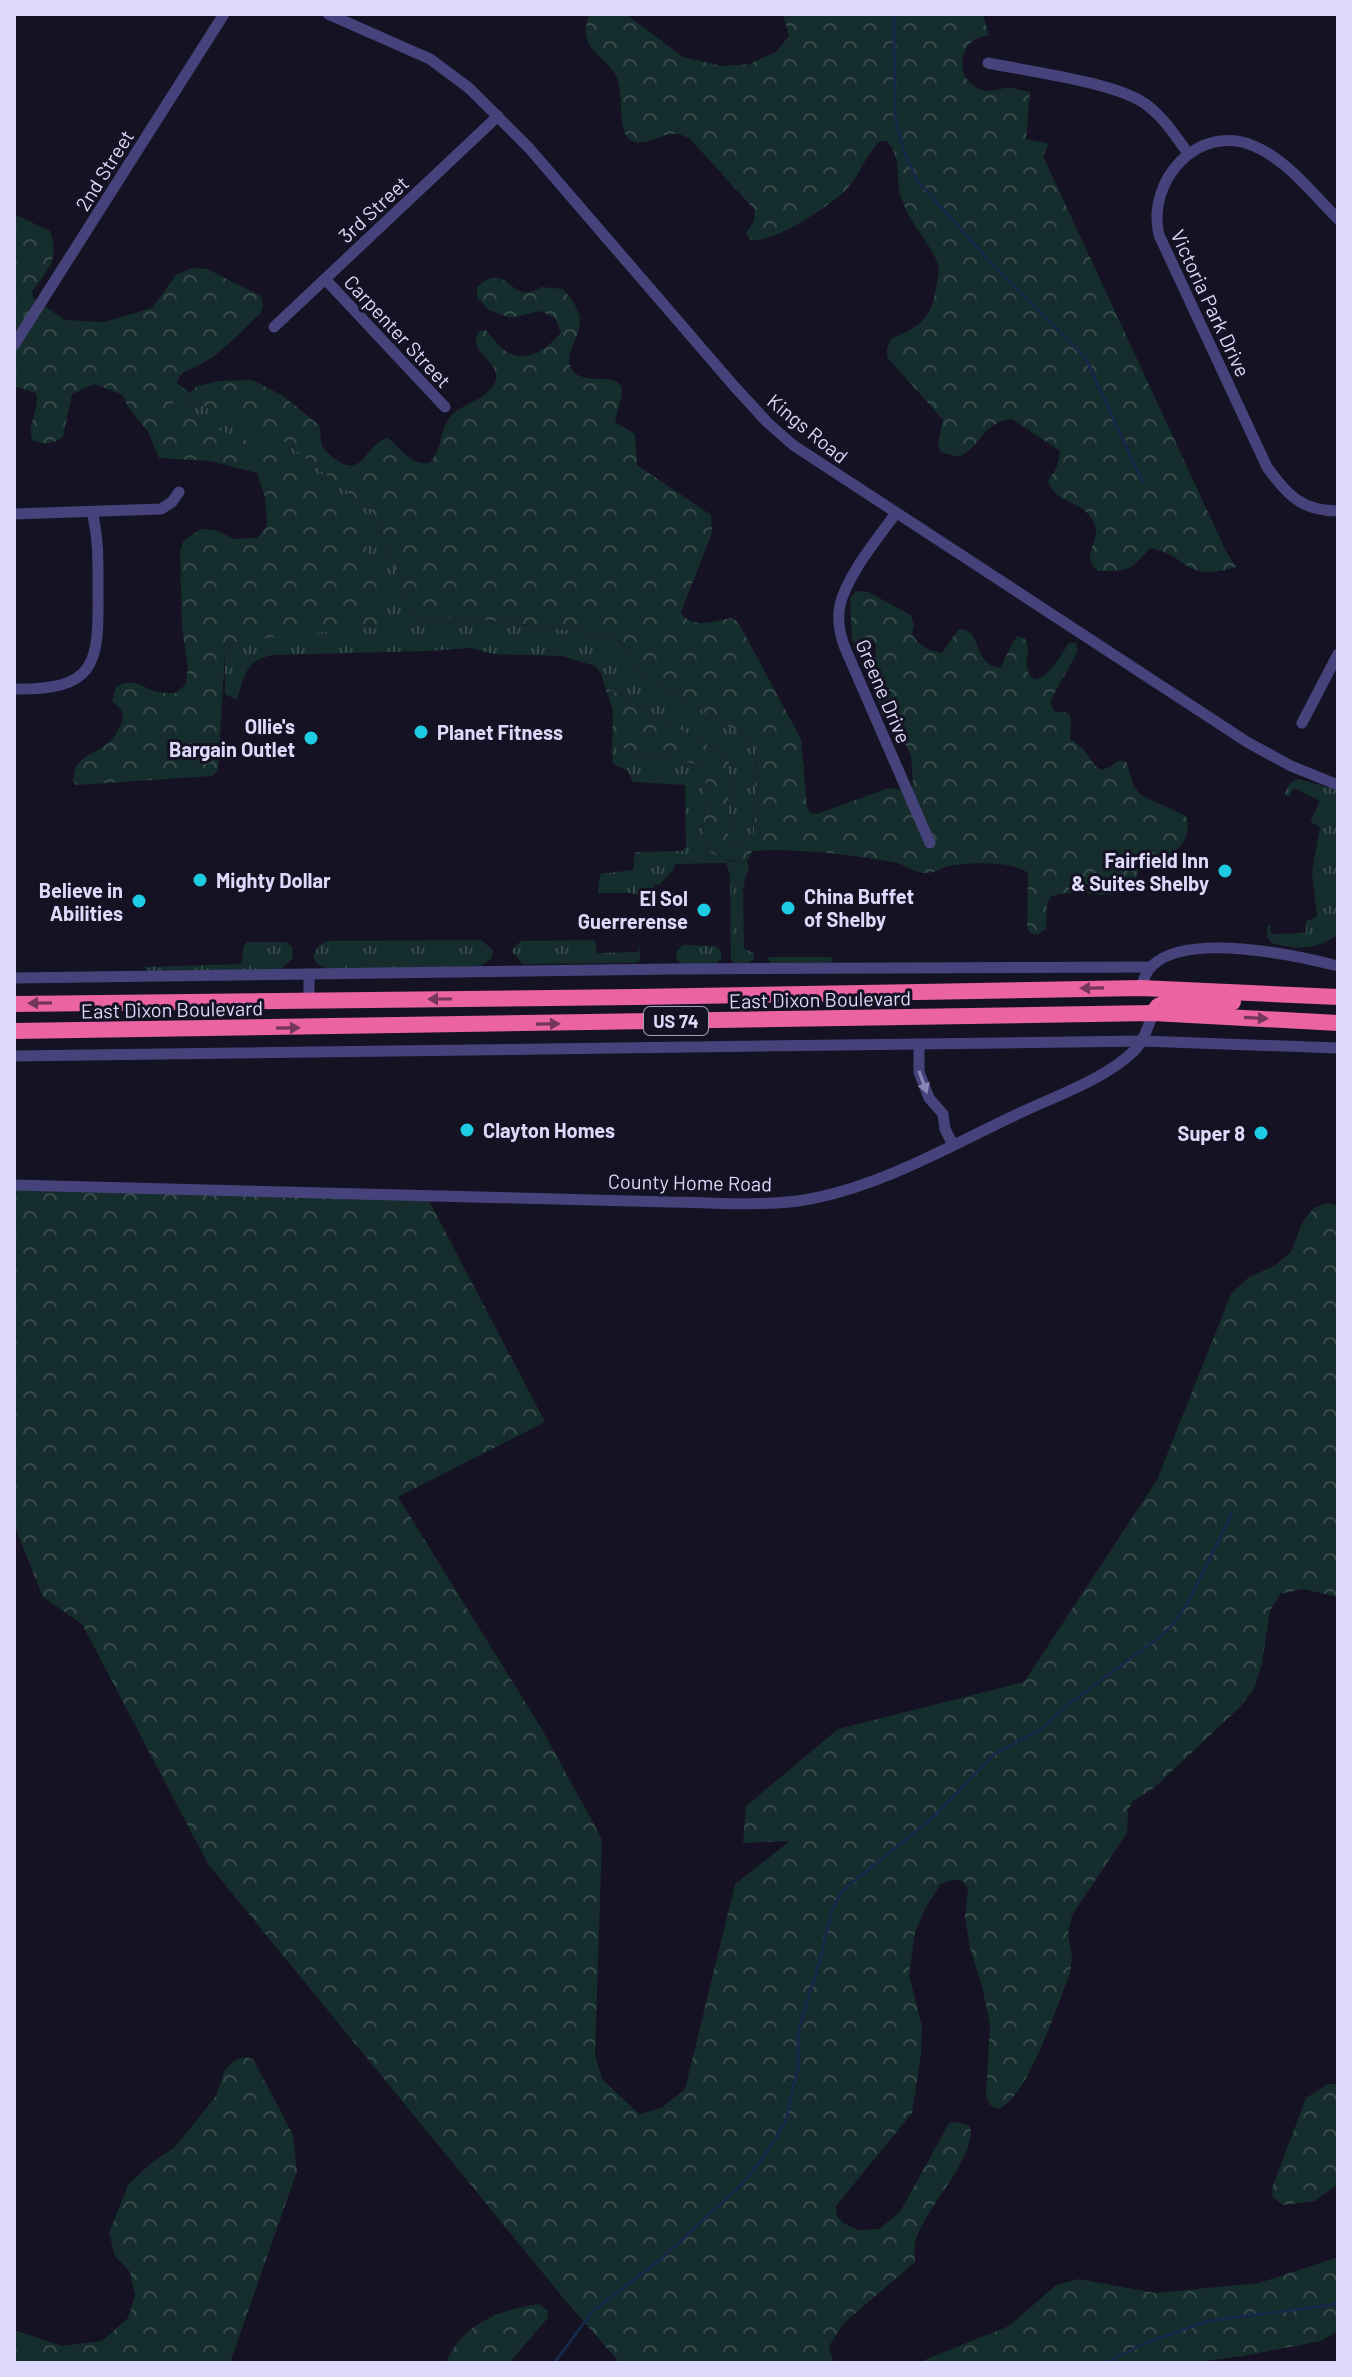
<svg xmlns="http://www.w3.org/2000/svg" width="1352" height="2377" viewBox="0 0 1352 2377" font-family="Barlow,sans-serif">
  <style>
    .grass { fill: url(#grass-tufts) }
    .forest { fill: url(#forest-crowns) }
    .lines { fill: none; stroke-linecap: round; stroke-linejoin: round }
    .stream { stroke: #172948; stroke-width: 3 }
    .minor { stroke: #46437c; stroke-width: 11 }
    .highway { stroke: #eb63a2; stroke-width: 16 }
    .oneway { fill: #75365c }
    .oneway2 { fill: #8a86b5 }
    .poi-dot { fill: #1dcce2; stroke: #151223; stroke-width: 3 }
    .labels { text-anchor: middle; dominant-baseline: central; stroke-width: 6; stroke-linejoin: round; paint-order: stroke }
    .shield { fill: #151223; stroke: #a19dba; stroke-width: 2 }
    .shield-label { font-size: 18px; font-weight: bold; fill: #ddd9fa }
    .street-label { font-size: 20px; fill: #ddd9fa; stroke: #151223 }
    .poi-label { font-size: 20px; font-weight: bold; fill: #ddd9fa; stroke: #151223; text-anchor: end }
  </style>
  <defs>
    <pattern id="grass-tufts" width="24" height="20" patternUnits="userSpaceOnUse" patternTransform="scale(2)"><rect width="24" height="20" fill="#152d2c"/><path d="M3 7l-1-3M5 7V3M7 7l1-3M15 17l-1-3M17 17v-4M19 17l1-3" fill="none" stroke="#374b4c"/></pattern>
    <pattern id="forest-crowns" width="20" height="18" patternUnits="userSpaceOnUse" patternTransform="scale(2)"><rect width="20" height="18" fill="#152d2c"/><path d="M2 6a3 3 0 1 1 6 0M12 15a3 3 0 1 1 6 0" fill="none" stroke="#374b4c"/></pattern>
  </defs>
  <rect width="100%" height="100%" fill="#151223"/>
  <g class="grass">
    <path d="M 180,400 L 193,402 L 282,438 L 373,512 L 415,620 L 463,617 L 617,636 L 640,673 L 756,743 L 754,839 L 728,844 L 729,757 L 605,687 L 601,673 L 595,666 L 562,656 L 493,654 L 471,648 L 428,651 L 273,655 C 244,661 245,675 237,700 L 225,694 L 225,652 L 232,644 L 246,640 L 359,522 L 174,412 L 173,402 Z"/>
    <path d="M 617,745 L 635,753 L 697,764 L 706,770 L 703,841 L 707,849 L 728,861 L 747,862 L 749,865 L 743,888 L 744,949 L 754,953 L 754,959 L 749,963 L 736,964 L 731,960 L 730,875 L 726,863 L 675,864 L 674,869 L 660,884 L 654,885 L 654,901 L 632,893 L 598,893 L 600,874 L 633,870 L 635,852 L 682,851 L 686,847 L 685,785 L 633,782 L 628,771 L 613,764 L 612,747 Z"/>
    <path d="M 1298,779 L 1338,790 L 1338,935 C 1313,950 1300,950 1272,943 L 1267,937 L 1267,927 L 1270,924 L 1271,934 L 1306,933 L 1306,921 L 1317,917 L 1312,872 L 1320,827 L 1310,822 L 1320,801 L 1294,788 L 1289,796 L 1284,795 L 1290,783 Z"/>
    <path d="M 481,940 L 493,950 L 492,958 L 481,966 L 328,970 L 316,963 L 313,957 L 318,946 L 327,941 Z"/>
    <path d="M 595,940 L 597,953 L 638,952 L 639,943 L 640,960 L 635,963 L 523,964 L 513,953 L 513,949 L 521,941 Z"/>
    <path d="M 247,942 L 286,942 L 292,947 L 293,958 L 281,969 L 149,971 L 143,967 L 241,964 L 244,945 Z"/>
    <path d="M 683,945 L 716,946 L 721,951 L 721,959 L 715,964 L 682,964 L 677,960 L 676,952 Z"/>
    <path d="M 770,957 L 831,957 L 833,960 L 830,963 L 773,964 L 767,959 Z"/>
  </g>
  <g class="forest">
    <path d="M 590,14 L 626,14 L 683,57 L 722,66 L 749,64 L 776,52 L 789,36 L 783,14 L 983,14 L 989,36 C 959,35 952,78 979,89 C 989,93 995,90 1005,88 C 1012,87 1022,91 1030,92 L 1026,139 L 1049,144 L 1043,156 L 1226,551 L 1236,567 C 1182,583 1191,556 1150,548 C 1130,571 1129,571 1098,571 C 1078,553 1103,541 1094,523 C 1083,499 1057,506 1048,481 L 1057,467 L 1060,451 L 1012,419 C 982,422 982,446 959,457 L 941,452 L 938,444 L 943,420 L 887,357 L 887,349 L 891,339 C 923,325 932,318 937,282 C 938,276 940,269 938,264 C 929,240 907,222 900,193 C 896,175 901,154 886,141 L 880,141 C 865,155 859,178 844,192 C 826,208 773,244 750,240 L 746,233 L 754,221 L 755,210 L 689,138 C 685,137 681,134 677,134 C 661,132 644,150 629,139 C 618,131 623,92 617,78 C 606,54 574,48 590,14 Z"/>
    <path d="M 14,214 L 50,231 C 60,261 48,268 32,292 L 34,299 L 65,320 L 104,322 L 152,308 L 176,275 L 192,268 L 207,269 L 261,296 L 263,306 L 261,313 C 243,329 223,353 201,364 C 191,370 180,370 177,383 L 190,393 L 197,386 L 220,381 L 252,380 L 283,396 L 319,425 C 321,432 320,439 322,445 C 324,450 331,456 335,459 C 364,480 365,443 388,438 C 403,450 408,464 429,463 C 444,450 438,428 453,414 C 464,403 493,397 496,379 C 499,358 466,353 479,331 L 485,330 C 494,337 498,348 509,353 C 528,363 550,347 561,332 L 555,318 L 540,311 L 511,318 L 489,310 L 477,297 L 477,287 C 509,257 510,309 541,287 L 563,289 C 568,295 574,302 577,309 C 588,333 562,350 571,368 C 580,388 622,369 622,391 C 621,401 617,412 615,422 L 635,434 L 637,465 L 711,515 L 712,533 L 681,612 C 691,630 714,621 731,618 L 738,622 L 801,739 L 807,808 L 811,813 L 817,814 L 888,788 L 903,790 L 913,785 L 911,755 L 904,741 L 881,714 L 874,681 L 876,645 L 873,641 L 867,641 L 863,646 L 857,645 L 852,640 L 850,599 L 856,591 L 868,592 L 911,615 L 914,625 L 912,634 C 917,644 930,652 942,653 L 959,629 C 984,630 971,663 1000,668 C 1007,658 1010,643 1018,636 C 1022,638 1026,638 1027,644 C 1030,652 1025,661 1027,669 C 1037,699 1062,653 1069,643 L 1076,643 L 1078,651 L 1050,701 L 1054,711 L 1068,713 L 1071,718 L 1070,739 C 1073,742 1078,744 1081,747 C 1095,760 1094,781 1118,761 L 1126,761 L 1134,787 L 1141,795 L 1186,816 C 1192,837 1182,846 1167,859 L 1141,861 C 1130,919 1086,881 1050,897 L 1047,904 L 1046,929 L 1037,935 L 1030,933 L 1027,926 L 1028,873 C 1013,861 969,862 950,866 C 942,867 936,873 927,873 C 915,874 905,864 893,862 C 848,854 798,848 752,851 L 747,862 C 729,861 711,859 703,841 L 706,770 L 697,764 L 635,753 L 617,745 L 612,747 L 613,710 L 605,687 L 729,757 L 728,844 L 754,839 L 756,743 L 640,673 L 617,636 L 463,617 L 415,620 L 373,512 L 280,438 L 193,402 L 180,400 L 173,403 L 175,412 L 274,452 L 360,522 L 385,616 L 376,627 L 246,640 L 232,644 L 225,652 L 218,770 L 212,776 L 76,785 L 73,780 C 74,778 75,769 76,767 C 87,748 108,754 119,728 C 126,714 124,711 112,701 L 116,687 C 132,677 139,686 155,691 C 161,693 169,693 176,693 L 186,684 L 188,667 L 182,628 L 180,552 L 183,541 L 201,529 L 216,530 L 234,539 L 257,538 L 267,526 L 265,497 L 257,473 L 210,461 L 159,458 L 148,432 L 128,407 L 123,395 L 94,384 L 72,394 L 63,437 C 51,445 45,445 32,440 C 27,423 40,410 36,393 L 14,386 Z"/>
    <path d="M 14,1185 L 427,1197 L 545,1422 L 398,1497 L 543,1731 L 602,1839 L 595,2054 L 602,2079 L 639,2114 L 661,2108 L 685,2089 L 735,1884 L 790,1841 L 743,1843 L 746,1806 L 838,1729 L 1024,1682 L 1157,1480 L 1231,1294 L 1249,1277 L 1274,1266 L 1291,1252 L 1303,1221 L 1314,1208 L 1328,1203 L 1338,1206 L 1338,1597 L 1303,1589 L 1280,1594 L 1270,1611 L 1262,1663 L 1255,1687 L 1240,1707 L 1154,1788 L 1132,1802 L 1128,1811 L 1127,1833 L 1072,1915 L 1068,1935 L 1072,1956 L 1070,1974 C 1057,2005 1028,2098 998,2109 L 990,2105 L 986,2096 L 990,2025 L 982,1986 L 970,1948 L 965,1917 L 968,1889 L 963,1881 L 953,1880 L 941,1884 L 926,1907 L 915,1932 L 909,1975 L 922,2026 L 921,2054 L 912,2113 L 836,2206 L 837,2216 L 843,2223 L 858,2230 L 879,2229 L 900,2212 L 949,2123 L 958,2122 L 970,2126 C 978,2157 923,2209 915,2243 C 914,2249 915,2256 915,2262 L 844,2323 L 829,2346 L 833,2361 L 848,2363 L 620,2363 L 565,2300 L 208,1864 L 82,1624 L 43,1597 L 14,1525 Z"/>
    <path d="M 244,2057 L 253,2059 L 293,2135 L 297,2171 L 230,2363 L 14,2363 L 14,2330 L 62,2346 L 102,2341 L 128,2318 L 135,2295 L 130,2272 L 115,2256 L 109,2233 L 128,2185 L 151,2163 L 175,2147 L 216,2096 L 225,2070 L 235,2060 Z"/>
    <path d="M 1328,2084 L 1338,2084 L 1338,2184 L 1315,2201 L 1283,2205 L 1273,2197 L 1272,2188 L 1306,2098 Z"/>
    <path d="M 1338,2257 L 1338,2331 L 1321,2341 L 1243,2356 L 1190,2363 L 890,2363 L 922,2361 L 1009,2326 L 1056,2285 L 1079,2279 L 1155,2293 L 1259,2283 Z"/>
    <path d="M 539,2304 L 548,2311 L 547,2319 L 509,2363 L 446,2363 C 460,2325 501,2309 539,2304 Z"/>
  </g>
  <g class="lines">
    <g class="stream">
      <path d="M 894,14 L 895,116 L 903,149 L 917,180 L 992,264 L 1086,359 L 1142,481"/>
      <path d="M 554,2363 L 593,2311 L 661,2259 L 743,2183 L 765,2155 L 785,2123 L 798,2067 L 798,2032 L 819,1963 L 832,1910 L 842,1891 L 936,1815 L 993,1755 L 1043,1728 L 1066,1706 L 1161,1636 L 1176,1621 L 1191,1597 L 1232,1513"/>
      <path d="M 1105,2363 L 1148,2342 L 1208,2321 L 1331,2305 L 1338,2302"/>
    </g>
    <g class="minor">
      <path d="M 328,14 L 430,59 L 469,88 L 529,148 L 734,386 L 767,422 L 793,445 L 1247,742 L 1291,766 L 1338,785"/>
      <path d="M 988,63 C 1026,71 1121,83 1148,106 C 1164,118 1176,137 1188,153"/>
      <path d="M 1338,219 C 1313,194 1287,160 1254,146 C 1198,122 1146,181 1159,235 L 1267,467 C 1287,495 1302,511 1338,511"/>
      <path d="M 325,279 L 445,407"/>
      <path d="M 274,327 L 498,116"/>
      <path d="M 14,345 L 224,14"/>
      <path d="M 896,513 C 878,538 847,575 840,605 C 837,619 840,635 845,648 L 930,843"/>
      <path d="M 14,514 L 161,509 L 172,502 L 179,492"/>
      <path d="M 14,689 C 95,690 99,666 98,593 C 98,566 99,539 92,512"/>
      <path d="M 1302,723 L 1338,654"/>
      <path d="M 14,978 L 671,969 L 1151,967"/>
      <path d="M 1141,988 C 1144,979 1146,971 1153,965 C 1188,932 1295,955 1338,966"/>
      <path d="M 309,1000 L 309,974"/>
      <path d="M 919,1044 L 919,1072 L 929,1098 L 943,1114 L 945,1129 L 953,1145"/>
      <path d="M 14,1056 L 1142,1041 L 1338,1048"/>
      <path d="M 14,1185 L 669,1202 C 717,1202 767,1208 815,1198 C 888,1183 955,1143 1022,1112 C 1058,1095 1105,1079 1134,1051 C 1144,1040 1148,1027 1153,1013"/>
    </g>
    <g class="highway">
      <path d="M 14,1004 L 636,997 L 1141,988 L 1338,997"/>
      <path d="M 1153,1013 L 1158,1006 L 1168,1002 L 1233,1002"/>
      <path d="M 14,1031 L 1153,1013 L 1338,1023"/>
    </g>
  </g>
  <defs><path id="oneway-solid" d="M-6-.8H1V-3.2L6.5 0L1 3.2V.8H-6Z" transform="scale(2)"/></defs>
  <g class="oneway">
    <use href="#oneway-solid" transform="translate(1092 988) rotate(179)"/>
    <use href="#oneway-solid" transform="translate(440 999) rotate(180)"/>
    <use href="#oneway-solid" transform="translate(40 1003) rotate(179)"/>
    <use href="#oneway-solid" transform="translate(1256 1018) rotate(3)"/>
    <use href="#oneway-solid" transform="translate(548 1024) rotate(-1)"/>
    <use href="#oneway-solid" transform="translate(288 1028) rotate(-1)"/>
  </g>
  <use class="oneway2" href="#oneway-solid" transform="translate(923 1082) rotate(70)"/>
  <g class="poi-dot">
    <circle cx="421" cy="732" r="8"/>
    <circle cx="311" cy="738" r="8"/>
    <circle cx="1225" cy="871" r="8"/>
    <circle cx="200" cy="880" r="8"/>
    <circle cx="139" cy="901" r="8"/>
    <circle cx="788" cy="908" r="8"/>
    <circle cx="704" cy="910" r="8"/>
    <circle cx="467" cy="1130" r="8"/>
    <circle cx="1261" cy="1133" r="8"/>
  </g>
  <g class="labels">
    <rect class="shield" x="644" y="1007" width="64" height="28" rx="6"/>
    <g class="shield-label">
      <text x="676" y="1021">US 74</text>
    </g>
    <g class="street-label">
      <text transform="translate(104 170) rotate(-58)">2nd Street</text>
      <text transform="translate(373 209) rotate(-43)">3rd Street</text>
      <text transform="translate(1211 303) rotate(65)">Victoria Park Drive</text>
      <text transform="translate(398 331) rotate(47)">Carpenter Street</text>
      <text transform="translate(808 428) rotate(39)">Kings Road</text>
      <text transform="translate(884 691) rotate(67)">Greene Drive</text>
      <text transform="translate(820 999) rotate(-1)">East Dixon Boulevard</text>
      <text transform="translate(172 1009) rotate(-1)">East Dixon Boulevard</text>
      <text transform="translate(690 1182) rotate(1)">County Home Road</text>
    </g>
    <g class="poi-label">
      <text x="295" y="726">Ollie's<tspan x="295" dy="23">Bargain Outlet</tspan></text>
      <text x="437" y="732" text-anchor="start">Planet Fitness</text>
      <text x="1209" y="860">Fairfield Inn<tspan x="1209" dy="23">&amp; Suites Shelby</tspan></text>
      <text x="216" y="880" text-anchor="start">Mighty Dollar</text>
      <text x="123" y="890">Believe in<tspan x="123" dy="23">Abilities</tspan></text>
      <text x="804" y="896" text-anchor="start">China Buffet<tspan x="804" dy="23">of Shelby</tspan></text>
      <text x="688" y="898">El Sol<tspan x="688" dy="23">Guerrerense</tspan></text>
      <text x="483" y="1130" text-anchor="start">Clayton Homes</text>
      <text x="1245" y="1133">Super 8</text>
    </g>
  </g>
  <rect width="1352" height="2377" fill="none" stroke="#ddd9fa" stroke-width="32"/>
</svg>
